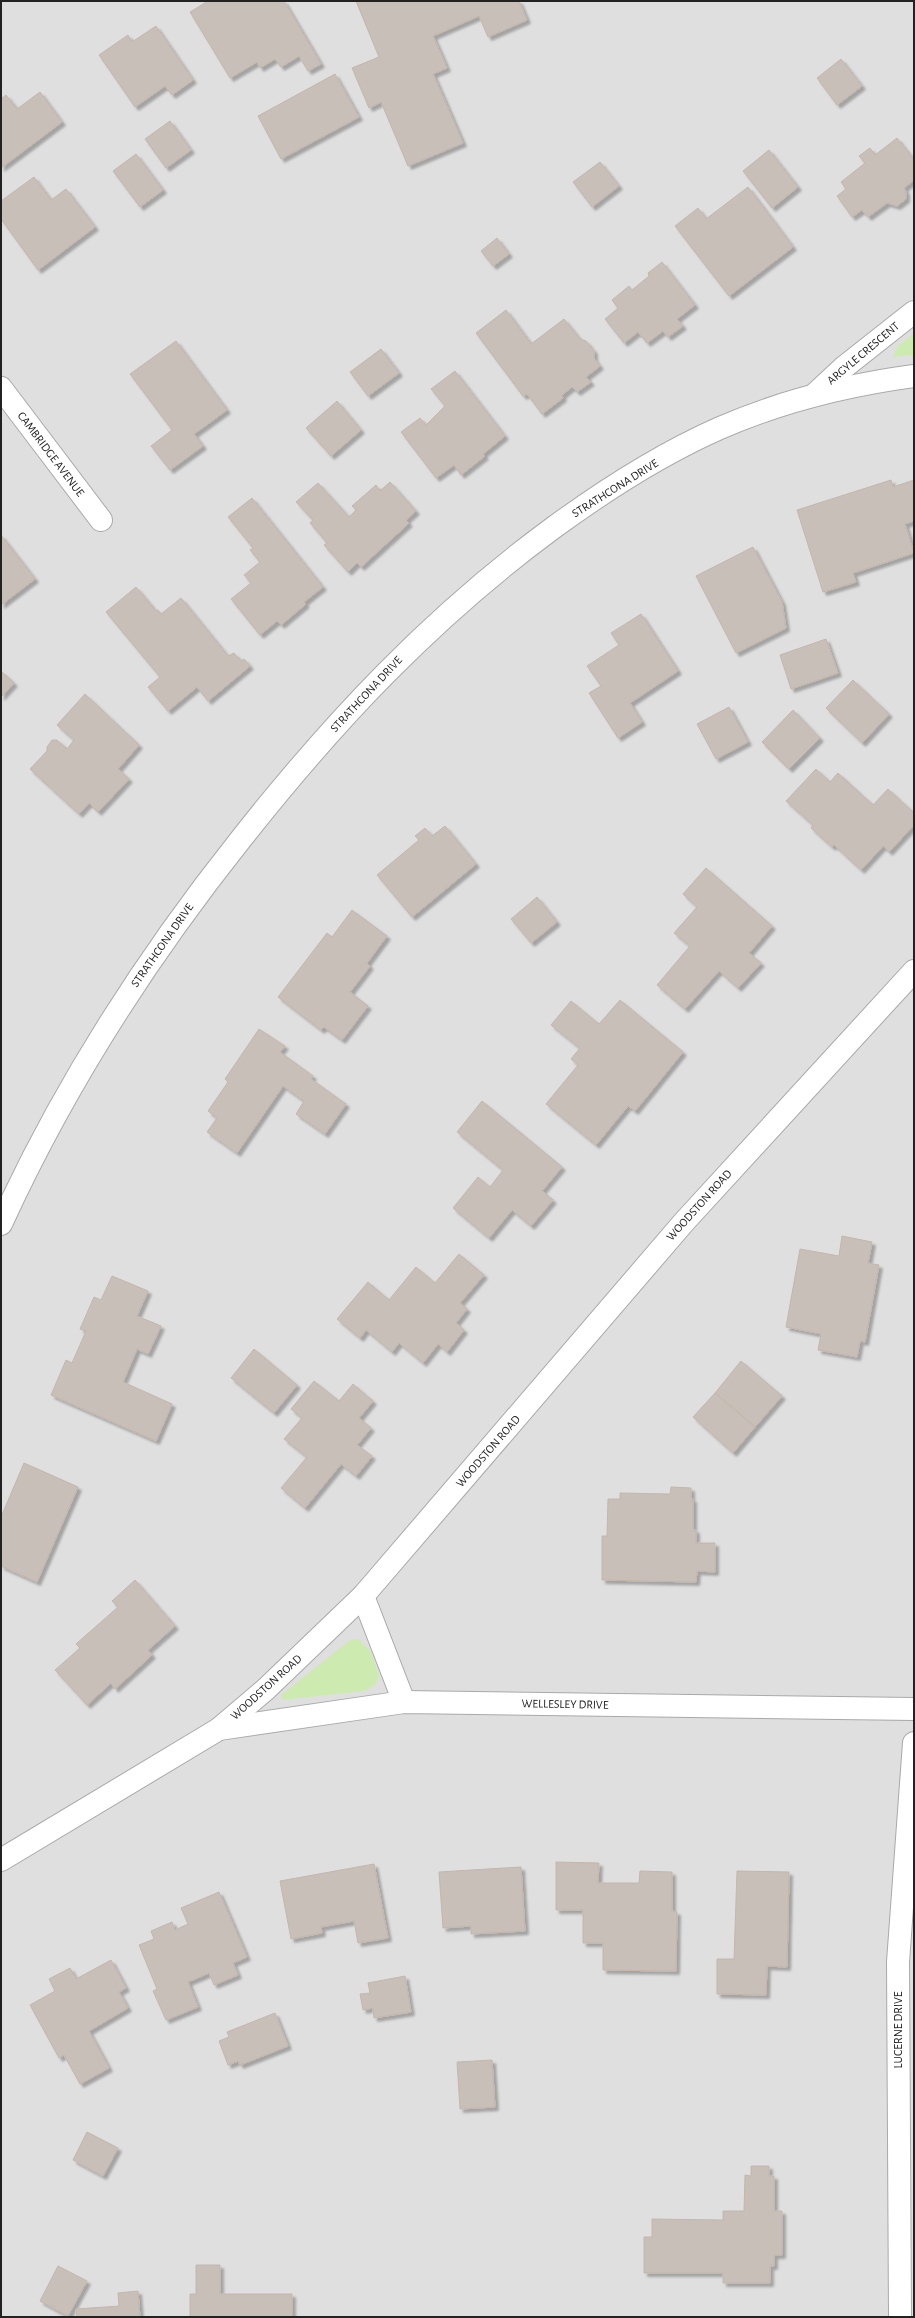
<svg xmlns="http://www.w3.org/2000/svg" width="915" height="2318" viewBox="0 0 915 2318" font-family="'Alegreya Sans',sans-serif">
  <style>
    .residential { fill: #e0dfdf }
    .grass { fill: #cdebb0 }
    .building { fill: #c7bfb8; stroke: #c4b6ab; filter: url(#shadow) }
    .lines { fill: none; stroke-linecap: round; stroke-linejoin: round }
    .street-casing { stroke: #a9a9a9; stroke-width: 24 }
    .street { stroke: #fff; stroke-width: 22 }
    .labels { text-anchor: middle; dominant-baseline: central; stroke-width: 3; stroke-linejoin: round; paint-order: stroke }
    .street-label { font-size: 12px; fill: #222; stroke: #fff }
  </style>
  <defs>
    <filter id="shadow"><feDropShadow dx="3.5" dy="3.5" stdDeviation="1" flood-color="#0004"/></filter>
  </defs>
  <rect width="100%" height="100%" fill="#f2efe9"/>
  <rect class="residential" x="1" y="1" width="913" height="2316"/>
  <g class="grass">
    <path d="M 914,333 L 914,355 L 893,357 L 897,347 Z"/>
    <path d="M 359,1639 L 371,1652 L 379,1676 L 376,1684 L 364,1691 L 282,1700 L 281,1695 L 350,1640 Z"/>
  </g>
  <g class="building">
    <path d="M 208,1 L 284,1 L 321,64 L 308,71 L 299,56 L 281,67 L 275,59 L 260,68 L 257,62 L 230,78 L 190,12 Z"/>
    <path d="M 356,1 L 519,1 L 527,20 L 488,37 L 479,16 L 433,36 L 447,68 L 433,74 L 463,143 L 408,166 L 381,102 L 369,108 L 352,68 L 379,57 Z"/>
    <path d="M 156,26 L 193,80 L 172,95 L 165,86 L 135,107 L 99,55 L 128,35 L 132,42 Z"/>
    <path d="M 841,59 L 862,86 L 837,105 L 817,78 Z"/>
    <path d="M 335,74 L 359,117 L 281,159 L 258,116 Z"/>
    <path d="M 40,92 L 62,122 L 1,168 L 1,99 L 6,95 L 17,109 Z"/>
    <path d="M 170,121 L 191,150 L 166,168 L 145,139 Z"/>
    <path d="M 897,138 L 914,160 L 914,180 L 904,188 L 906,192 L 906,199 L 897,206 L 887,203 L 868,217 L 862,210 L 852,217 L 837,196 L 846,189 L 841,182 L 865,163 L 859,156 L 870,148 L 875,155 Z"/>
    <path d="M 769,150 L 798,187 L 772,208 L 743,171 Z"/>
    <path d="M 136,154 L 163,190 L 140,207 L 113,171 Z"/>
    <path d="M 600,162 L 619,186 L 592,207 L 573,182 Z"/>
    <path d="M 34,177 L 51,200 L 66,189 L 95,227 L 38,270 L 1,219 L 1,201 Z"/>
    <path d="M 748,187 L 793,247 L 729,296 L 675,226 L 698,208 L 706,219 Z"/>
    <path d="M 497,238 L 509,254 L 493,266 L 481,251 Z"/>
    <path d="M 662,262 L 695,305 L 677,319 L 683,326 L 668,337 L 663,331 L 647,343 L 638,332 L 624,343 L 605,319 L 618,308 L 612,300 L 629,286 L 632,290 L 649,276 L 648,273 Z"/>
    <path d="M 506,310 L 531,344 L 564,319 L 580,339 L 586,341 L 594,351 L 594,358 L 600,366 L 586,377 L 591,382 L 577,392 L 572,387 L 562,395 L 563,398 L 542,414 L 527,394 L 523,396 L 476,333 Z"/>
    <path d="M 176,341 L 227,410 L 194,434 L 203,446 L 170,470 L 151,446 L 172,430 L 130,374 Z"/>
    <path d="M 381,349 L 399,373 L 368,396 L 350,372 Z"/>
    <path d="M 455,371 L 505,436 L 483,454 L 485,456 L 461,475 L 454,465 L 436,478 L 401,432 L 420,418 L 426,425 L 445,406 L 431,389 Z"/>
    <path d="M 337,401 L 361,430 L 331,456 L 306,428 Z"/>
    <path d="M 891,480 L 893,487 L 914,480 L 914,521 L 905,524 L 914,553 L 853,573 L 856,582 L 823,592 L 797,510 Z"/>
    <path d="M 390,482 L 416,511 L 406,520 L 409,523 L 361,567 L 357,563 L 348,572 L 324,545 L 327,543 L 310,523 L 313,520 L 296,502 L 318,483 L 349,517 L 356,510 L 352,506 L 376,485 L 380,491 Z"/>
    <path d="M 252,498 L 323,587 L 304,602 L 306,604 L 281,625 L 277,621 L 260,635 L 231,599 L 251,583 L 244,575 L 260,562 L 250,550 L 253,548 L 228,517 Z"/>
    <path d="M 1,535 L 35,579 L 1,605 Z"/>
    <path d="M 753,547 L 782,602 L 786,628 L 736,653 L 696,576 Z"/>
    <path d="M 136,587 L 156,611 L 158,610 L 161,614 L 181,598 L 228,656 L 234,653 L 240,661 L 244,659 L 250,666 L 208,701 L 197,687 L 168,711 L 148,687 L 160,677 L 106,612 Z"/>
    <path d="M 641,614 L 678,671 L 630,703 L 642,722 L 618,738 L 589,693 L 601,686 L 587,666 L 619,645 L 611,633 Z"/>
    <path d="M 826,639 L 838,673 L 791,689 L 780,655 Z"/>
    <path d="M 1,671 L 14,683 L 1,697 Z"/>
    <path d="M 853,680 L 889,714 L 862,743 L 826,708 Z"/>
    <path d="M 85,694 L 139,745 L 118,769 L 129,779 L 98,812 L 89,803 L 79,814 L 30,769 L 47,751 L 47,747 L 52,740 L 57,740 L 67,749 L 74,740 L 57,725 Z"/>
    <path d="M 729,707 L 748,742 L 716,759 L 697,724 Z"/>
    <path d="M 793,710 L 820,738 L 789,769 L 762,742 Z"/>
    <path d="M 816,769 L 830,782 L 838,773 L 873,805 L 888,789 L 914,813 L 914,825 L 889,852 L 883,846 L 861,870 L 834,845 L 832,847 L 811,828 L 813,825 L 786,801 Z"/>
    <path d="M 445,826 L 476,864 L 412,917 L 377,875 L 419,840 L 415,836 L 425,828 L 432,836 Z"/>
    <path d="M 706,868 L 772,926 L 749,953 L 761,963 L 738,988 L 719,971 L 685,1009 L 657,985 L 690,946 L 674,933 L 697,907 L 683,894 Z"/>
    <path d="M 537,897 L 557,922 L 531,943 L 511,919 Z"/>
    <path d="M 352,910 L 387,936 L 367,963 L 370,966 L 350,992 L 368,1006 L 342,1040 L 324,1027 L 321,1030 L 278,997 L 327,933 L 332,937 Z"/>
    <path d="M 620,1000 L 683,1052 L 635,1111 L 628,1106 L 596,1145 L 546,1104 L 578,1065 L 571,1059 L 580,1048 L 551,1025 L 571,1001 L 599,1024 Z"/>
    <path d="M 259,1029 L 285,1046 L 280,1052 L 313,1076 L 311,1079 L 346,1104 L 325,1134 L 296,1114 L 304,1101 L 283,1086 L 237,1153 L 207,1132 L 217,1118 L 208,1111 L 228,1082 L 225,1079 Z"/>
    <path d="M 482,1101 L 562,1167 L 542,1191 L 553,1200 L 531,1226 L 512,1210 L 489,1238 L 453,1208 L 478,1177 L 490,1187 L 503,1170 L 457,1132 Z"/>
    <path d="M 842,1236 L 872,1242 L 868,1263 L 879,1265 L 865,1342 L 860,1341 L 857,1357 L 818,1350 L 821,1334 L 786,1327 L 800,1249 L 839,1256 Z"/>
    <path d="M 459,1254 L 484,1275 L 460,1303 L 467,1309 L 456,1323 L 464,1330 L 447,1352 L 438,1344 L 423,1363 L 399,1343 L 392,1352 L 366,1330 L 360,1338 L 337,1319 L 368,1282 L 389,1300 L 416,1267 L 435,1283 Z"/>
    <path d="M 112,1276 L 148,1291 L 137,1316 L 161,1326 L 148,1354 L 137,1349 L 123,1382 L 172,1404 L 156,1441 L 51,1395 L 66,1360 L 72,1363 L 86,1331 L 80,1329 L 94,1297 L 101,1300 Z"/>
    <path d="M 254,1349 L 297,1385 L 274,1413 L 231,1378 Z"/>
    <path d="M 741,1361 L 782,1396 L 755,1427 L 715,1393 Z"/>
    <path d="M 314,1381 L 339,1401 L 353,1384 L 373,1401 L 359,1418 L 371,1428 L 357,1445 L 372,1456 L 356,1476 L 341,1464 L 305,1508 L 281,1488 L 307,1457 L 284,1439 L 302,1418 L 291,1409 Z"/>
    <path d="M 715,1393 L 755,1427 L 733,1453 L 693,1417 Z"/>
    <path d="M 24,1463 L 78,1487 L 37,1582 L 1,1566 L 1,1517 Z"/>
    <path d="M 671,1487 L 691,1488 L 691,1499 L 693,1499 L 693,1530 L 696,1530 L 696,1543 L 715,1543 L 715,1572 L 697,1571 L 696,1582 L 602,1580 L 602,1536 L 607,1536 L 608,1499 L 620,1499 L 620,1493 L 670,1494 Z"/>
    <path d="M 135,1580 L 175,1626 L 148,1650 L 152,1655 L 115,1689 L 111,1683 L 87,1705 L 55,1670 L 80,1648 L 76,1644 L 118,1607 L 112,1601 Z"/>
    <path d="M 556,1862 L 599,1863 L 598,1883 L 639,1883 L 640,1871 L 672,1872 L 672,1911 L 677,1912 L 676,1971 L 603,1970 L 603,1943 L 583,1943 L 583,1910 L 556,1910 Z"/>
    <path d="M 374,1864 L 388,1938 L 358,1943 L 354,1921 L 321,1927 L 322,1933 L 291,1939 L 280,1881 Z"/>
    <path d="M 521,1867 L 525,1931 L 471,1934 L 471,1926 L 443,1928 L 439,1872 Z"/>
    <path d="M 737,1871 L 789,1872 L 787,1967 L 767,1966 L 766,1995 L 717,1994 L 717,1959 L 734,1959 Z"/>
    <path d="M 219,1892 L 247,1957 L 233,1963 L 238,1975 L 214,1985 L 209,1973 L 188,1982 L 198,2007 L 166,2020 L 153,1991 L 157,1989 L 139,1945 L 154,1939 L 151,1931 L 172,1922 L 175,1930 L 188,1924 L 181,1908 Z"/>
    <path d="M 111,1960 L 126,1988 L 119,1992 L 128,2008 L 89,2031 L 109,2068 L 80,2084 L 64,2055 L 59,2058 L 30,2005 L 55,1991 L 49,1979 L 70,1968 L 76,1979 Z"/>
    <path d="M 405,1976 L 411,2012 L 374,2018 L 373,2008 L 363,2010 L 360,1994 L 370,1993 L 368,1983 Z"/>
    <path d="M 275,2013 L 288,2046 L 240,2065 L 238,2061 L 228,2065 L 219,2041 L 229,2037 L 227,2032 Z"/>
    <path d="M 492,2060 L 495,2107 L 460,2109 L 457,2062 Z"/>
    <path d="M 87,2132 L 118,2148 L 103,2176 L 73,2160 Z"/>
    <path d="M 751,2166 L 769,2166 L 769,2176 L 774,2176 L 774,2211 L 782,2211 L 782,2255 L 774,2255 L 774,2266 L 770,2266 L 770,2283 L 723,2283 L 723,2273 L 644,2273 L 644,2237 L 652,2237 L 652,2219 L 723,2220 L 723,2211 L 744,2211 L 745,2175 L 751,2176 Z"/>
    <path d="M 196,2265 L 220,2265 L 220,2294 L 292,2294 L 292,2317 L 190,2317 L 190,2294 L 196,2294 Z"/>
    <path d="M 58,2266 L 87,2281 L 68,2316 L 40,2301 Z"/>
    <path d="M 138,2291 L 140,2317 L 77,2317 L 76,2309 L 119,2306 L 118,2293 Z"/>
  </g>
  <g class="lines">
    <defs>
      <g id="street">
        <path d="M 1,388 L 101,520"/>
        <path d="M 815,394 L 843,368 L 914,312"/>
        <path d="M 1,1224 C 64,1086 147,957 241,839 C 334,721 432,617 553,528 C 605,490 661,454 720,428 C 782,401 847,385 914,376"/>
        <path d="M 363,1596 L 404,1702"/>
        <path d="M 219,1729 L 404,1702 L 914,1709"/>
        <path d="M 1,1860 L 219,1729 L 266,1689 L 363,1596 L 684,1222 L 914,971"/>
        <path d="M 900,2317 L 898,1962 L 914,1743"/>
      </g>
    </defs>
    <use href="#street" class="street-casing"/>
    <use href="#street" class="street"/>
  </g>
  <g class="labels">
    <g class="street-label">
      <text transform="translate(863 353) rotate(-40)">ARGYLE CRESCENT</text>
      <text transform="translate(51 454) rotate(53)">CAMBRIDGE AVENUE</text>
      <text transform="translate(615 488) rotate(-32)">STRATHCONA DRIVE</text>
      <text transform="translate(366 694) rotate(-47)">STRATHCONA DRIVE</text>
      <text transform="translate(162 945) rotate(-55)">STRATHCONA DRIVE</text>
      <text transform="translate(699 1205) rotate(-48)">WOODSTON ROAD</text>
      <text transform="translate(488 1451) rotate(-49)">WOODSTON ROAD</text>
      <text transform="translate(266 1687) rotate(-42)">WOODSTON ROAD</text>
      <text transform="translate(565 1704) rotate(1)">WELLESLEY DRIVE</text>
      <text transform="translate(898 2030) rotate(-90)">LUCERNE DRIVE</text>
    </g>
  </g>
  <rect width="915" height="2318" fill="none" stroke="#222222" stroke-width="4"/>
</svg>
